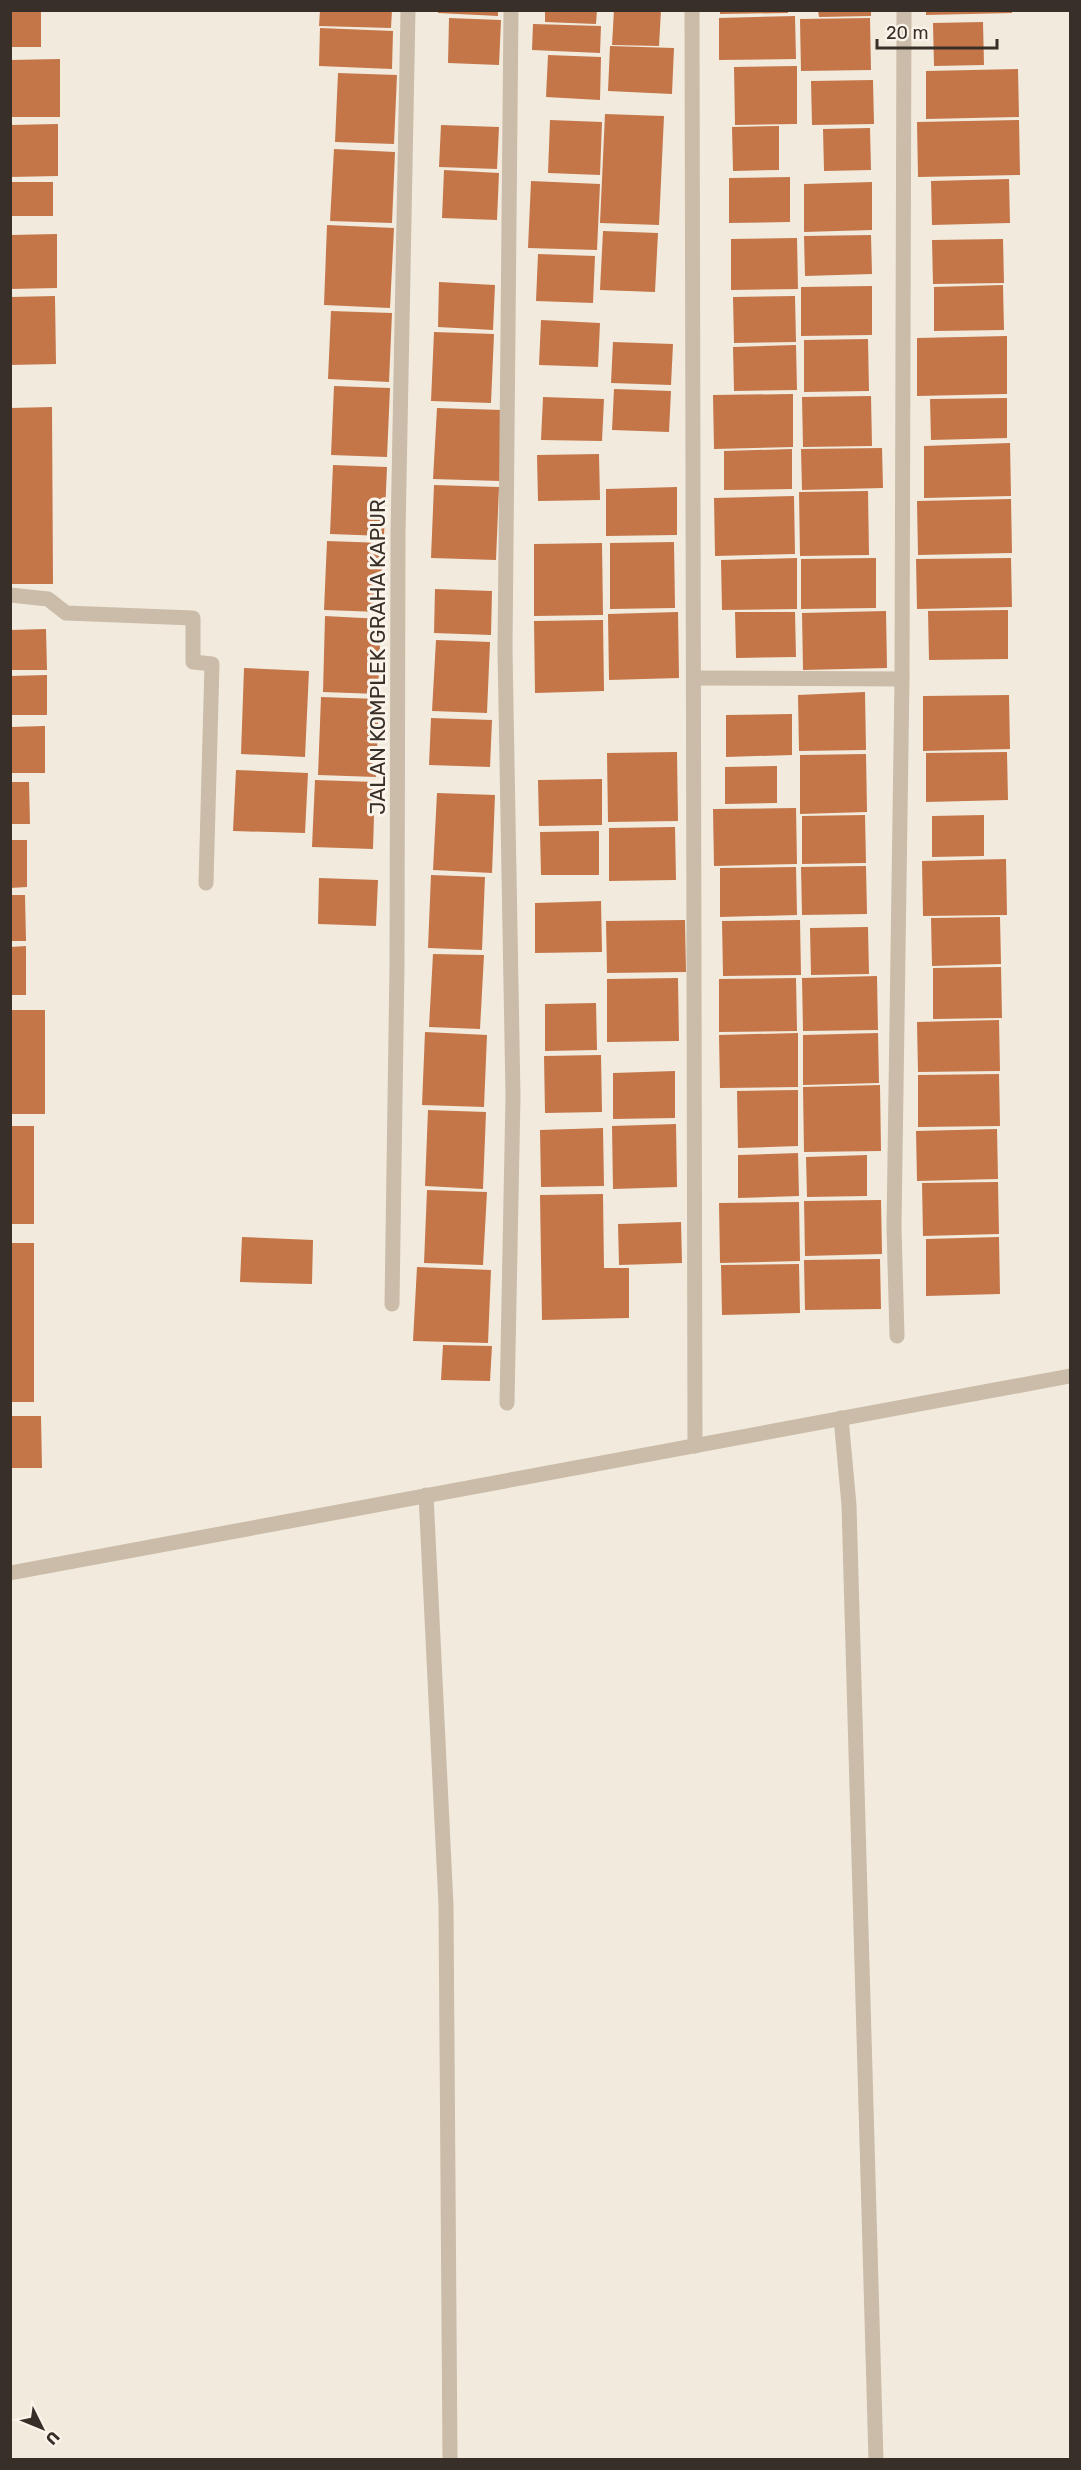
<svg xmlns="http://www.w3.org/2000/svg" width="1081" height="2470" viewBox="0 0 1081 2470" font-family="Rubik,sans-serif">
  <style>
    .building { fill: #c47649 }
    .lines { fill: none; stroke-linecap: round; stroke-linejoin: round }
    .minor { stroke: #cabca9; stroke-width: 15 }
    .labels { text-anchor: middle; dominant-baseline: central; stroke-width: 6; stroke-linejoin: round; paint-order: stroke }
    .street-label { font-size: 21px; fill: #382f29; stroke: #faf4ea }
  </style>
  <rect width="100%" height="100%" fill="#f2ebdd"/>
  <g class="building">
    <rect x="10" y="10" width="31" height="37"/>
    <path d="M 320,10 L 392,10 L 391,28 L 319,26 Z"/>
    <path d="M 438,10 L 498,10 L 498,16 L 438,13 Z"/>
    <path d="M 545,10 L 597,10 L 596,24 L 545,22 Z"/>
    <path d="M 614,10 L 661,10 L 659,46 L 612,45 Z"/>
    <path d="M 720,10 L 788,10 L 788,13 L 720,14 Z"/>
    <path d="M 818,10 L 871,10 L 871,16 L 819,17 Z"/>
    <path d="M 926,10 L 1012,10 L 1012,13 L 926,15 Z"/>
    <path d="M 795,16 L 796,59 L 719,60 L 719,18 Z"/>
    <path d="M 449,18 L 501,20 L 499,65 L 448,63 Z"/>
    <path d="M 870,18 L 871,70 L 801,71 L 800,19 Z"/>
    <path d="M 983,22 L 984,65 L 934,66 L 933,23 Z"/>
    <path d="M 533,24 L 601,26 L 600,53 L 532,50 Z"/>
    <path d="M 320,28 L 393,31 L 392,69 L 319,66 Z"/>
    <path d="M 610,46 L 674,48 L 672,94 L 608,91 Z"/>
    <path d="M 548,55 L 601,57 L 600,100 L 546,97 Z"/>
    <path d="M 60,59 L 60,117 L 10,117 L 10,60 Z"/>
    <path d="M 797,66 L 797,124 L 735,125 L 734,67 Z"/>
    <path d="M 1018,69 L 1019,117 L 926,119 L 926,71 Z"/>
    <path d="M 338,73 L 397,75 L 394,144 L 335,142 Z"/>
    <path d="M 873,80 L 874,124 L 812,125 L 811,81 Z"/>
    <path d="M 605,114 L 664,116 L 659,225 L 600,223 Z"/>
    <path d="M 550,120 L 602,122 L 600,175 L 548,173 Z"/>
    <path d="M 1019,120 L 1020,175 L 918,177 L 917,122 Z"/>
    <path d="M 58,124 L 58,176 L 10,177 L 10,125 Z"/>
    <path d="M 441,125 L 499,127 L 497,169 L 439,167 Z"/>
    <path d="M 779,126 L 779,170 L 733,171 L 732,127 Z"/>
    <path d="M 870,128 L 871,170 L 824,171 L 823,129 Z"/>
    <path d="M 334,149 L 395,152 L 392,223 L 330,221 Z"/>
    <path d="M 444,170 L 499,173 L 497,220 L 442,218 Z"/>
    <path d="M 790,177 L 790,222 L 729,223 L 729,178 Z"/>
    <path d="M 1009,179 L 1010,223 L 932,225 L 931,181 Z"/>
    <path d="M 531,181 L 600,184 L 597,250 L 528,248 Z"/>
    <rect x="10" y="182" width="43" height="34"/>
    <path d="M 872,182 L 872,230 L 804,232 L 804,184 Z"/>
    <path d="M 327,225 L 394,228 L 390,308 L 324,305 Z"/>
    <path d="M 603,231 L 658,233 L 655,292 L 600,290 Z"/>
    <path d="M 57,234 L 57,288 L 10,289 L 10,235 Z"/>
    <path d="M 871,235 L 872,274 L 805,276 L 804,236 Z"/>
    <path d="M 797,238 L 798,289 L 731,290 L 731,239 Z"/>
    <path d="M 1003,239 L 1004,283 L 933,284 L 932,240 Z"/>
    <path d="M 538,254 L 595,256 L 593,303 L 536,301 Z"/>
    <path d="M 439,282 L 495,285 L 493,330 L 438,327 Z"/>
    <path d="M 1003,285 L 1004,330 L 934,331 L 934,287 Z"/>
    <path d="M 872,286 L 872,335 L 801,336 L 801,287 Z"/>
    <path d="M 55,296 L 56,364 L 10,365 L 10,297 Z"/>
    <path d="M 795,296 L 796,342 L 734,343 L 733,297 Z"/>
    <path d="M 331,311 L 392,313 L 389,382 L 328,379 Z"/>
    <path d="M 541,320 L 600,323 L 598,367 L 539,365 Z"/>
    <path d="M 434,332 L 494,334 L 491,403 L 431,401 Z"/>
    <path d="M 1007,336 L 1007,394 L 917,396 L 917,338 Z"/>
    <path d="M 868,339 L 869,391 L 804,392 L 804,340 Z"/>
    <path d="M 613,342 L 673,344 L 671,385 L 611,383 Z"/>
    <path d="M 796,345 L 797,390 L 734,391 L 733,347 Z"/>
    <path d="M 334,386 L 390,388 L 387,457 L 331,455 Z"/>
    <path d="M 614,389 L 671,391 L 669,432 L 612,430 Z"/>
    <path d="M 793,394 L 793,447 L 714,449 L 713,395 Z"/>
    <path d="M 871,396 L 872,446 L 803,447 L 802,397 Z"/>
    <path d="M 543,397 L 604,399 L 602,441 L 541,440 Z"/>
    <path d="M 1007,398 L 1007,438 L 931,440 L 930,399 Z"/>
    <path d="M 52,407 L 53,584 L 10,584 L 10,408 Z"/>
    <path d="M 437,408 L 503,410 L 500,481 L 433,479 Z"/>
    <path d="M 1010,443 L 1011,496 L 924,498 L 924,446 Z"/>
    <path d="M 882,448 L 883,488 L 802,490 L 801,449 Z"/>
    <path d="M 792,449 L 792,489 L 724,490 L 724,451 Z"/>
    <path d="M 599,454 L 600,500 L 538,501 L 537,455 Z"/>
    <path d="M 333,465 L 387,467 L 384,536 L 330,534 Z"/>
    <path d="M 434,485 L 499,487 L 496,560 L 431,558 Z"/>
    <path d="M 677,487 L 677,535 L 606,536 L 606,489 Z"/>
    <path d="M 868,491 L 869,555 L 800,556 L 799,492 Z"/>
    <path d="M 794,496 L 795,554 L 715,556 L 714,498 Z"/>
    <path d="M 1011,499 L 1012,553 L 918,555 L 917,501 Z"/>
    <path d="M 327,541 L 383,543 L 380,612 L 324,610 Z"/>
    <path d="M 674,542 L 675,608 L 610,609 L 610,543 Z"/>
    <path d="M 602,543 L 603,615 L 534,616 L 534,544 Z"/>
    <path d="M 797,558 L 797,609 L 722,610 L 721,560 Z"/>
    <path d="M 876,558 L 876,608 L 801,609 L 801,559 Z"/>
    <path d="M 1011,558 L 1012,607 L 917,609 L 916,559 Z"/>
    <path d="M 435,589 L 492,591 L 491,635 L 434,633 Z"/>
    <path d="M 1008,610 L 1008,659 L 929,660 L 928,611 Z"/>
    <path d="M 886,611 L 887,668 L 803,670 L 802,613 Z"/>
    <path d="M 678,612 L 679,678 L 609,680 L 608,614 Z"/>
    <path d="M 735,612 L 795,612 L 796,657 L 736,658 Z"/>
    <path d="M 325,616 L 381,619 L 378,694 L 323,692 Z"/>
    <path d="M 603,620 L 604,691 L 535,693 L 534,621 Z"/>
    <path d="M 46,629 L 47,670 L 10,670 L 10,630 Z"/>
    <path d="M 436,640 L 490,642 L 487,713 L 432,711 Z"/>
    <path d="M 244,668 L 309,671 L 305,757 L 241,754 Z"/>
    <path d="M 47,675 L 47,715 L 10,715 L 10,676 Z"/>
    <path d="M 865,692 L 866,750 L 799,751 L 798,695 Z"/>
    <path d="M 1009,695 L 1010,749 L 923,751 L 923,696 Z"/>
    <path d="M 321,697 L 379,699 L 376,777 L 318,775 Z"/>
    <path d="M 792,714 L 792,755 L 726,757 L 726,715 Z"/>
    <path d="M 431,718 L 492,720 L 490,767 L 429,765 Z"/>
    <path d="M 45,726 L 45,773 L 10,773 L 10,727 Z"/>
    <path d="M 677,752 L 678,821 L 608,822 L 607,753 Z"/>
    <path d="M 1007,752 L 1008,800 L 926,802 L 926,753 Z"/>
    <path d="M 866,754 L 867,812 L 800,814 L 800,755 Z"/>
    <path d="M 777,766 L 777,803 L 725,804 L 725,767 Z"/>
    <path d="M 236,770 L 308,773 L 305,833 L 233,831 Z"/>
    <path d="M 602,779 L 602,825 L 539,826 L 538,780 Z"/>
    <path d="M 315,780 L 375,782 L 373,849 L 312,847 Z"/>
    <path d="M 10,782 L 29,782 L 30,824 L 10,824 Z"/>
    <path d="M 437,793 L 495,795 L 492,873 L 433,870 Z"/>
    <path d="M 796,808 L 797,864 L 714,866 L 713,809 Z"/>
    <path d="M 865,815 L 866,863 L 802,864 L 802,816 Z"/>
    <path d="M 984,815 L 984,856 L 932,857 L 932,816 Z"/>
    <path d="M 675,827 L 676,880 L 609,881 L 609,828 Z"/>
    <path d="M 599,831 L 599,875 L 541,875 L 540,832 Z"/>
    <path d="M 10,840 L 27,840 L 27,887 L 10,888 Z"/>
    <path d="M 1006,859 L 1007,915 L 923,916 L 922,861 Z"/>
    <path d="M 866,866 L 867,914 L 802,915 L 801,867 Z"/>
    <path d="M 796,867 L 797,915 L 720,917 L 720,868 Z"/>
    <path d="M 431,875 L 485,877 L 482,950 L 428,948 Z"/>
    <path d="M 319,878 L 378,880 L 376,926 L 318,924 Z"/>
    <path d="M 10,895 L 25,895 L 26,941 L 10,941 Z"/>
    <path d="M 601,901 L 602,952 L 535,953 L 535,903 Z"/>
    <path d="M 1000,917 L 1001,964 L 932,966 L 931,918 Z"/>
    <path d="M 685,920 L 686,972 L 607,973 L 606,921 Z"/>
    <path d="M 800,920 L 801,975 L 723,976 L 722,921 Z"/>
    <path d="M 868,927 L 869,974 L 811,975 L 810,928 Z"/>
    <path d="M 26,946 L 26,995 L 10,995 L 10,947 Z"/>
    <path d="M 433,954 L 484,955 L 480,1029 L 429,1027 Z"/>
    <path d="M 1001,967 L 1002,1018 L 933,1019 L 933,968 Z"/>
    <path d="M 877,976 L 878,1030 L 803,1031 L 802,978 Z"/>
    <path d="M 678,978 L 679,1041 L 607,1042 L 607,979 Z"/>
    <path d="M 796,978 L 797,1031 L 719,1032 L 719,979 Z"/>
    <path d="M 596,1003 L 597,1050 L 545,1051 L 545,1004 Z"/>
    <rect x="10" y="1010" width="35" height="104"/>
    <path d="M 999,1020 L 1000,1071 L 918,1072 L 917,1022 Z"/>
    <path d="M 425,1032 L 487,1035 L 484,1107 L 422,1105 Z"/>
    <path d="M 798,1033 L 798,1087 L 720,1088 L 719,1035 Z"/>
    <path d="M 878,1033 L 879,1083 L 803,1085 L 803,1035 Z"/>
    <path d="M 601,1055 L 602,1112 L 545,1113 L 544,1056 Z"/>
    <path d="M 675,1071 L 675,1118 L 613,1119 L 613,1073 Z"/>
    <path d="M 999,1074 L 1000,1126 L 918,1127 L 918,1075 Z"/>
    <path d="M 880,1085 L 881,1151 L 804,1152 L 803,1087 Z"/>
    <path d="M 798,1090 L 798,1146 L 738,1148 L 737,1091 Z"/>
    <path d="M 428,1110 L 486,1112 L 483,1189 L 425,1186 Z"/>
    <path d="M 676,1124 L 677,1187 L 613,1189 L 612,1126 Z"/>
    <rect x="10" y="1126" width="24" height="98"/>
    <path d="M 603,1128 L 604,1186 L 541,1187 L 540,1130 Z"/>
    <path d="M 997,1129 L 998,1179 L 917,1181 L 916,1131 Z"/>
    <path d="M 798,1153 L 799,1196 L 738,1198 L 738,1155 Z"/>
    <path d="M 867,1155 L 867,1196 L 807,1197 L 806,1157 Z"/>
    <path d="M 998,1182 L 999,1234 L 923,1236 L 922,1183 Z"/>
    <path d="M 427,1190 L 487,1192 L 483,1265 L 424,1263 Z"/>
    <path d="M 603,1194 L 604,1268 L 629,1268 L 629,1318 L 542,1320 L 540,1195 Z"/>
    <path d="M 881,1200 L 882,1254 L 805,1256 L 804,1201 Z"/>
    <path d="M 799,1202 L 800,1261 L 720,1263 L 719,1203 Z"/>
    <path d="M 681,1222 L 682,1263 L 619,1265 L 618,1224 Z"/>
    <path d="M 242,1237 L 313,1240 L 312,1284 L 240,1282 Z"/>
    <path d="M 999,1237 L 1000,1294 L 926,1296 L 926,1239 Z"/>
    <rect x="10" y="1243" width="24" height="159"/>
    <path d="M 880,1259 L 881,1309 L 805,1310 L 804,1260 Z"/>
    <path d="M 799,1264 L 800,1313 L 722,1315 L 721,1265 Z"/>
    <path d="M 417,1267 L 491,1270 L 488,1343 L 413,1341 Z"/>
    <path d="M 443,1345 L 492,1346 L 490,1381 L 441,1380 Z"/>
    <path d="M 10,1416 L 41,1416 L 42,1468 L 10,1468 Z"/>
  </g>
  <g class="lines">
    <g class="minor">
      <path d="M 692,10 L 695,1446"/>
      <path d="M 10,595 L 48,599 L 66,613 L 193,618 L 193,662 L 212,664 L 206,883"/>
      <path d="M 694,678 L 902,679"/>
      <path d="M 392,1304 L 397,965 L 398,534 L 408,10"/>
      <path d="M 897,1336 L 894,1227 L 902,679 L 904,10"/>
      <path d="M 507,1403 L 513,1096 L 505,650 L 511,10"/>
      <path d="M 841,1418 L 849,1505 L 876,2460"/>
      <path d="M 426,1495 L 446,1905 L 450,2460"/>
      <path d="M 10,1573 L 1070,1376"/>
    </g>
  </g>
  <g class="labels">
    <g class="street-label">
      <text transform="translate(377 657) rotate(-90)">JALAN KOMPLEK GRAHA KAPUR</text>
    </g>
  </g>
  <rect width="1081" height="2470" fill="none" stroke="#382f29" stroke-width="24"/>
  <g transform="translate(42 2428) rotate(133)" stroke="#faf4ea" stroke-width="4.5" paint-order="stroke">
  <path d="M0-4.5L10 22L0 15L-10 22Z" fill="#382f29"/>
  <text y="-9" font-size="16" font-weight="bold" text-anchor="middle" fill="#382f29">U</text>
  </g>
  <path d="M877 39v9h120v-9" fill="none" stroke="#382f29" stroke-width="3"/>
  <text x="886" y="39" font-size="18" fill="#382f29" stroke="#faf4ea" stroke-width="4.5" paint-order="stroke">20 m</text>
</svg>
